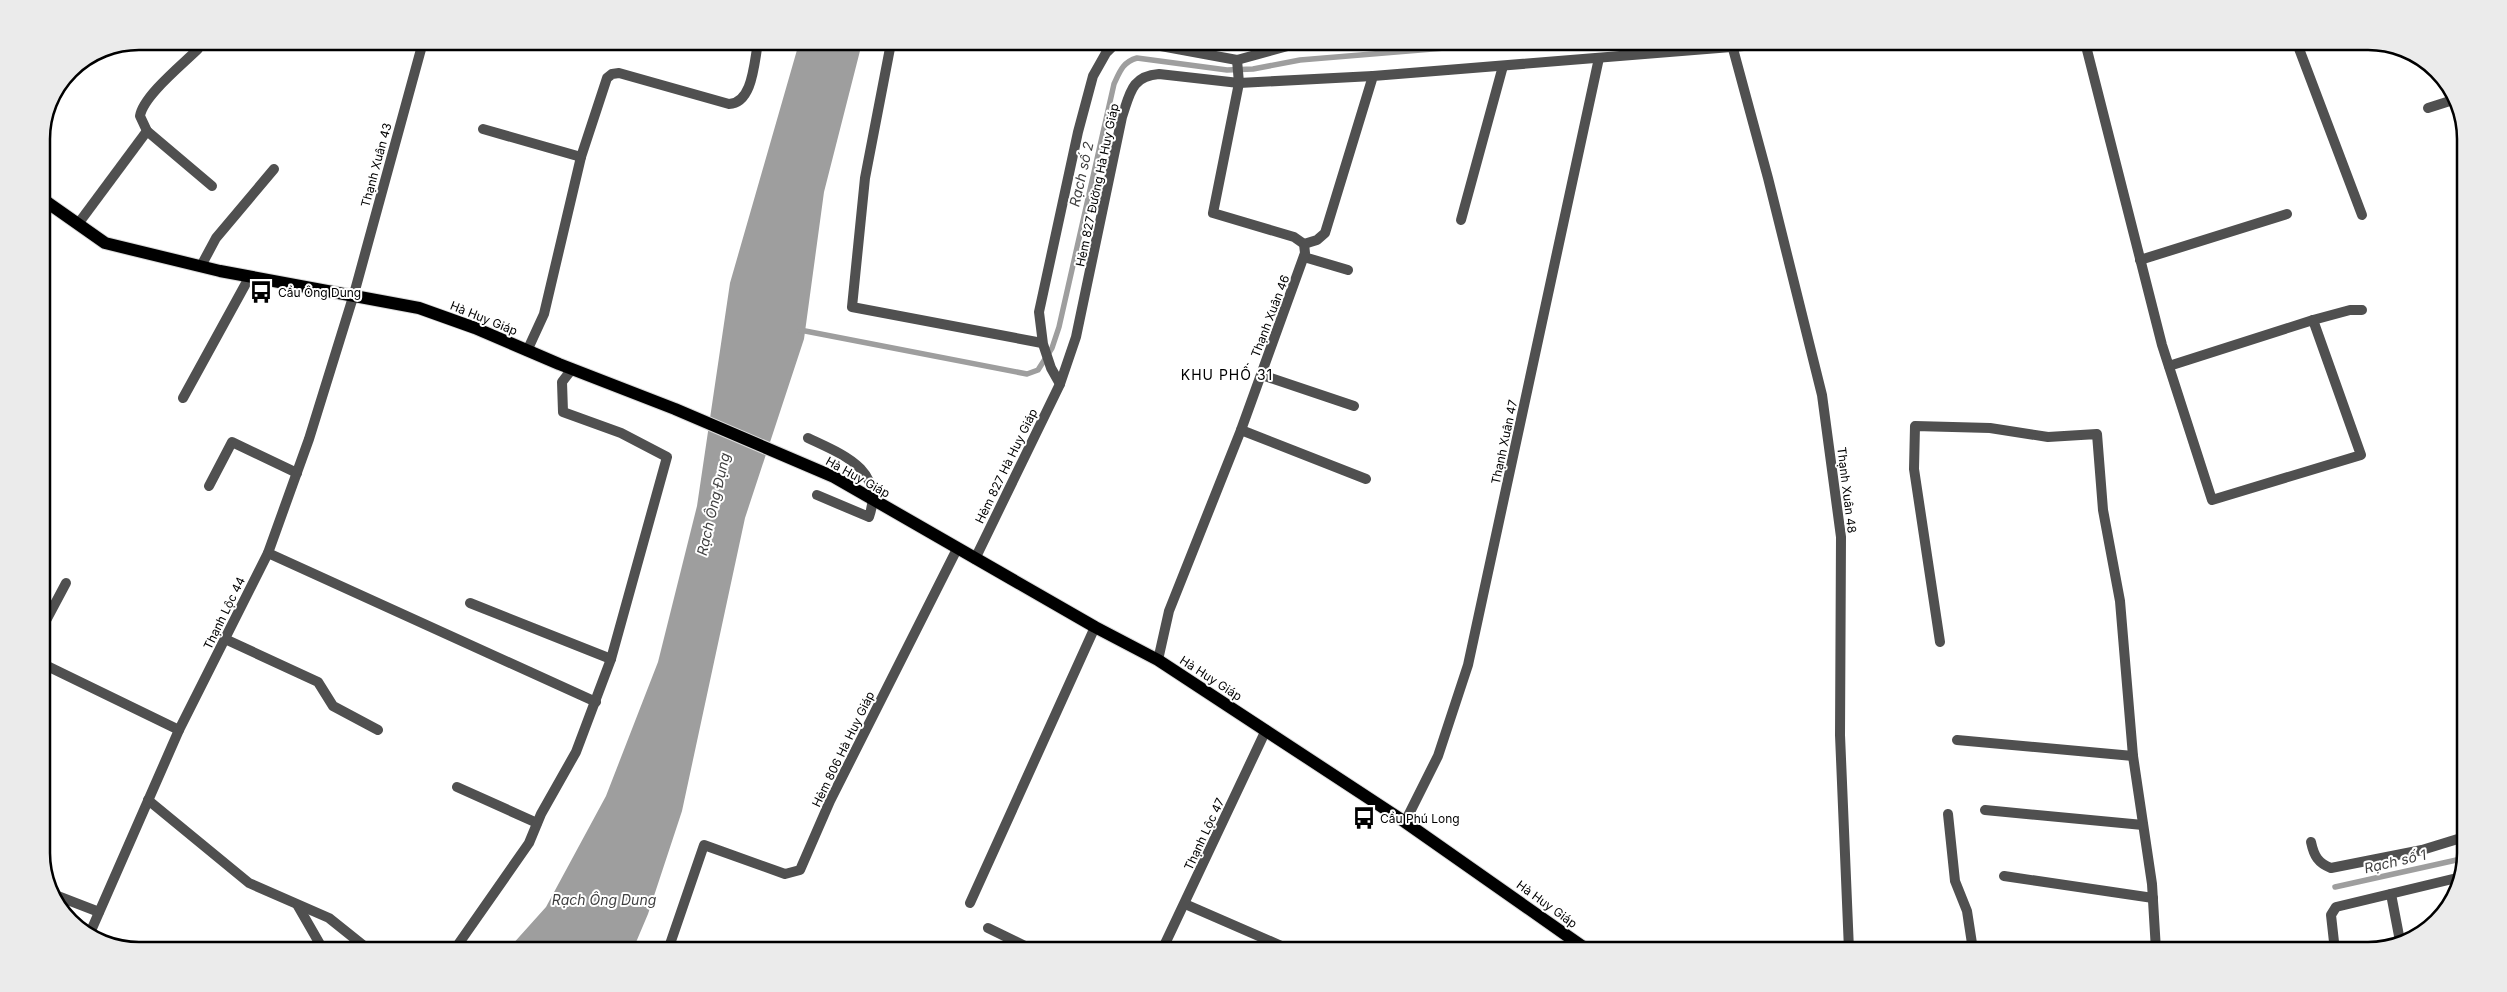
<svg xmlns="http://www.w3.org/2000/svg" width="2507" height="992" viewBox="0 0 2507 992" font-family="Inter,sans-serif">
  <style>
    .water { fill: #9e9e9e }
    .lines { fill: none; stroke-linecap: round; stroke-linejoin: round }
    .stream { stroke: #9e9e9e; stroke-width: 5.5 }
    .primary-casing { stroke: #dbdbdb; stroke-width: 14 }
    .service { stroke: #505050; stroke-width: 10 }
    .minor { stroke: #505050; stroke-width: 10 }
    .primary { stroke: #000; stroke-width: 12 }
    .labels { text-anchor: middle; dominant-baseline: central; stroke-width: 4; stroke-linejoin: round; paint-order: stroke }
    .street-label { font-size: 12px; fill: #000; stroke: #fff }
    .poi-label { font-size: 12px; fill: #000; stroke: #fff; text-anchor: start }
    .water-label { font-size: 14px; font-style: italic; fill: #3f3f3f; stroke: #fff }
    .neighbourhood-label { font-size: 14px; letter-spacing: 1px; fill: #000; stroke: #fff }
    .rim { fill: none; stroke: #000; stroke-width: 2.5 }
  </style>
  <rect width="100%" height="100%" fill="#fff"/>
  <path class="water" d="M 799,43 L 862,43 L 824,192 L 804,339 L 745,518 L 682,811 L 648,914 L 634,947 L 511,946 L 546,907 L 606,796 L 658,662 L 697,506 L 730,283 Z"/>
  <g class="lines">
    <g class="stream">
      <path d="M 800,330 L 1027,374 L 1038,370 L 1052,348 L 1059,327 L 1114,84 C 1120,71 1123,62 1137,58 L 1227,70 L 1253,69 L 1300,60 L 1493,44"/>
      <path d="M 2335,887 L 2461,859"/>
    </g>
    <defs>
      <path id="primary" d="M 41,198 L 105,243 L 220,271 L 419,308 L 475,328 L 559,364 L 675,409 L 834,477 L 1095,627 L 1158,660 L 1405,822 L 1586,949"/>
    </defs>
    <use href="#primary" class="primary-casing"/>
    <g class="service">
      <path d="M 2428,108 L 2453,100"/>
      <path d="M 1304,257 L 1348,270"/>
      <path d="M 2140,260 L 2287,214"/>
      <path d="M 201,266 L 216,238 L 274,169"/>
      <path d="M 183,398 L 250,276"/>
      <path d="M 1241,430 L 1366,479"/>
      <path d="M 808,438 C 844,455 885,470 869,517 L 817,495"/>
      <path d="M 41,747 L 45,749"/>
      <path d="M 1948,814 L 1955,881 L 1967,911 L 1973,950"/>
      <path d="M 2004,876 L 2153,898"/>
      <path d="M 970,903 L 1095,627"/>
      <path d="M 988,928 L 1029,948"/>
      <path d="M 669,947 L 704,845 L 785,874 L 800,870 L 830,801 L 957,549"/>
    </g>
    <g class="minor">
      <path d="M 891,43 L 865,178 L 852,307 L 1042,343"/>
      <path d="M 1150,44 L 1237,60 L 1295,44"/>
      <path d="M 1732,45 L 1768,178 L 1822,395 L 1841,537 L 1840,735 L 1849,950"/>
      <path d="M 2086,46 L 2162,345 L 2212,500 L 2361,455 L 2313,320"/>
      <path d="M 2298,46 L 2362,215"/>
      <path d="M 198,49 C 183,64 143,96 140,116 L 147,131 L 212,186"/>
      <path d="M 483,129 L 581,157 L 544,314 L 527,351"/>
      <path d="M 581,157 L 607,78 L 612,74 L 619,73 L 729,104 C 753,103 754,62 758,43"/>
      <path d="M 1461,220 L 1503,66"/>
      <path d="M 78,224 L 147,131"/>
      <path d="M 1304,244 L 1317,240 L 1325,233 L 1373,76 L 1756,45"/>
      <path d="M 2169,366 L 2313,320 L 2350,310 L 2362,310"/>
      <path d="M 1262,375 L 1354,406"/>
      <path d="M 1060,384 L 1051,368 L 1043,344 L 1039,312 L 1078,132 L 1093,76 L 1106,53 L 1115,44"/>
      <path d="M 209,486 L 232,442 L 297,473"/>
      <path d="M 268,553 L 596,702"/>
      <path d="M 975,559 L 1060,384 L 1076,337 L 1122,117 C 1130,94 1131,76 1159,74 L 1239,83 L 1373,76"/>
      <path d="M 470,603 L 611,659"/>
      <path d="M 41,630 L 66,583"/>
      <path d="M 225,639 L 318,682 L 333,706 L 378,730"/>
      <path d="M 1940,642 L 1914,469 L 1915,426 L 1990,428 L 2048,437 L 2097,434 L 2103,510 L 2120,601 L 2133,756 L 2152,884 L 2156,950"/>
      <path d="M 1158,660 L 1169,611 L 1241,430 L 1305,253 L 1304,244 L 1294,237 L 1213,213 L 1239,83 L 1237,60"/>
      <path d="M 41,663 L 179,730"/>
      <path d="M 1957,740 L 2133,756"/>
      <path d="M 457,787 L 537,823"/>
      <path d="M 148,800 L 249,883 L 329,918 L 364,946"/>
      <path d="M 1985,810 L 2143,825"/>
      <path d="M 1405,822 L 1438,756 L 1468,665 L 1599,58"/>
      <path d="M 2311,842 C 2314,856 2318,863 2331,868 L 2422,850 L 2461,838"/>
      <path d="M 2391,894 L 2400,941"/>
      <path d="M 55,895 L 99,912"/>
      <path d="M 1185,904 L 1286,948"/>
      <path d="M 298,906 L 321,946"/>
      <path d="M 90,933 L 179,730 L 268,553 L 309,439 L 354,294 L 423,42"/>
      <path d="M 457,946 L 529,843 L 541,814 L 576,752 L 611,659 L 667,457 L 621,433 L 563,412 L 562,382 L 572,369"/>
      <path d="M 1163,948 L 1266,730"/>
      <path d="M 2335,951 L 2331,915 L 2336,907 L 2461,877"/>
    </g>
    <use href="#primary" class="primary"/>
  </g>
  <defs>
    <symbol id="bus-bare" viewBox="-9 -9 18 18"><path d="M-5-6H5V4H4V6H2V4H-2V6H-4V4H-5ZM-3.5-4V0h7V-4ZM-3.5 1.2v1.5H-2V1.2ZM2 1.2v1.5H3.5V1.2Z" fill="#000" stroke="#fff" stroke-width="2.5" paint-order="stroke"/></symbol>
  </defs>
  <g fill-rule="evenodd">
    <use href="#bus-bare" x="245" y="276" width="32" height="32"/>
    <use href="#bus-bare" x="1348" y="802" width="32" height="32"/>
  </g>
  <g class="labels">
    <g class="street-label">
      <text transform="translate(376 165) rotate(-75)">Thạnh Xuân 43</text>
      <text transform="translate(1097 185) rotate(-78)">Hẻm 827 Đường Hà Huy Giáp</text>
      <text transform="translate(1270 316) rotate(-69)">Thạnh Xuân 46</text>
      <text transform="translate(484 318) rotate(22)">Hà Huy Giáp</text>
      <text transform="translate(1504 442) rotate(-78)">Thạnh Xuân 47</text>
      <text transform="translate(1006 466) rotate(-64)">Hẻm 827 Hà Huy Giáp</text>
      <text transform="translate(858 477) rotate(29)">Hà Huy Giáp</text>
      <text transform="translate(1847 490) rotate(83)">Thạnh Xuân 48</text>
      <text transform="translate(224 613) rotate(-64)">Thạnh Lộc 44</text>
      <text transform="translate(1211 678) rotate(33)">Hà Huy Giáp</text>
      <text transform="translate(843 749) rotate(-64)">Hẻm 806 Hà Huy Giáp</text>
      <text transform="translate(1204 834) rotate(-65)">Thạnh Lộc 47</text>
      <text transform="translate(1547 904) rotate(36)">Hà Huy Giáp</text>
    </g>
    <g class="poi-label">
      <text x="278" y="292">Cầu Ông Dung</text>
      <text x="1380" y="818">Cầu Phú Long</text>
    </g>
    <g class="water-label">
      <text transform="translate(1081 174) rotate(-77)">Rạch số 2</text>
      <text transform="translate(713 504) rotate(-77)">Rạch Ông Đụng</text>
      <text transform="translate(2395 861) rotate(-13)">Rạch số 1</text>
      <text x="604" y="899">Rạch Ông Dung</text>
    </g>
    <g class="neighbourhood-label">
      <text x="1227" y="374">KHU PHỐ 31</text>
    </g>
  </g>
  <path d="M0 0H2507V992H0ZM139 50H2368A89 89 0 0 1 2457 139V853A89 89 0 0 1 2368 942H139A89 89 0 0 1 50 853V139A89 89 0 0 1 139 50Z" fill="#ebebeb" fill-rule="evenodd"/>
  <path class="rim" d="M139 50H2368A89 89 0 0 1 2457 139V853A89 89 0 0 1 2368 942H139A89 89 0 0 1 50 853V139A89 89 0 0 1 139 50Z"/>
</svg>
